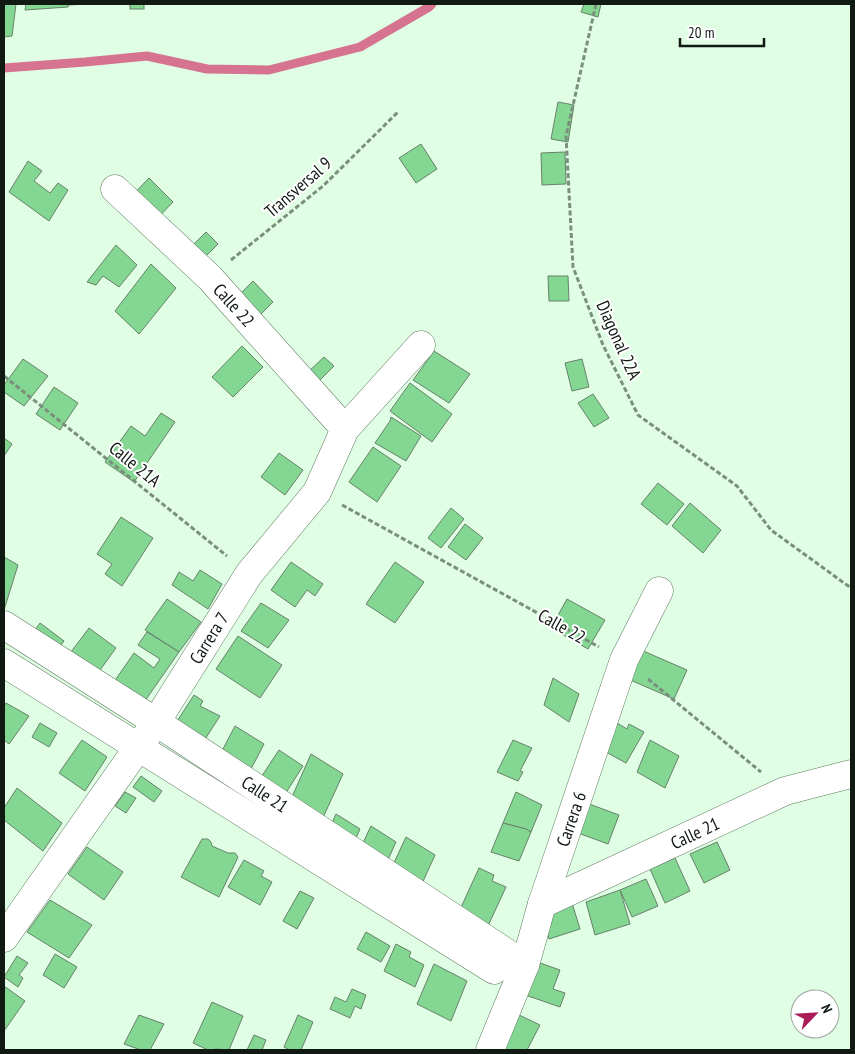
<svg xmlns="http://www.w3.org/2000/svg" width="855" height="1054" viewBox="0 0 855 1054" font-family="'PT Sans Narrow',sans-serif">
  <style>
    .lines { fill: none; stroke-linecap: round; stroke-linejoin: round }
    .stream { stroke: #d57391; stroke-width: 9 }
    .building { fill: #84d792; stroke: #67816a }
    .minor-casing { stroke: #607a63; stroke-width: 29 }
    .path { stroke: #7b8f7d; stroke-width: 3; stroke-dasharray: 5 2.5; stroke-linecap: butt }
    .minor { stroke: #fff; stroke-width: 28 }
    .labels { text-anchor: middle; dominant-baseline: central; stroke-width: 4; stroke-linejoin: round; paint-order: stroke }
    .street-label { font-size: 18px; fill: #101a12; stroke: #fff }
  </style>
  <rect width="100%" height="100%" fill="#e0fee3"/>
  <g class="lines">
    <path class="stream" d="M 4,68 L 85,62 L 147,56 L 207,69 L 269,70 L 360,47 L 429,7 L 432,4"/>
  </g>
  <g class="building">
    <path d="M 4,4 L 16,4 L 12,36 L 4,37 Z"/>
    <path d="M 26,4 L 86,4 L 68,5 L 68,7 L 25,10 Z"/>
    <rect x="130" y="4" width="14" height="5"/>
    <path d="M 584,4 L 601,4 L 598,17 L 581,12 Z"/>
    <path d="M 558,102 L 574,105 L 568,142 L 551,139 Z"/>
    <path d="M 421,144 L 437,169 L 416,183 L 399,158 Z"/>
    <path d="M 565,152 L 566,184 L 542,185 L 541,153 Z"/>
    <path d="M 28,161 L 42,171 L 34,181 L 50,193 L 58,183 L 68,190 L 49,221 L 9,192 Z"/>
    <path d="M 149,178 L 173,202 L 151,225 L 127,201 Z"/>
    <path d="M 206,232 L 218,244 L 194,268 L 182,256 Z"/>
    <path d="M 116,245 L 137,265 L 119,287 L 103,276 L 96,285 L 87,282 Z"/>
    <path d="M 151,264 L 176,288 L 139,334 L 115,311 Z"/>
    <path d="M 548,276 L 568,276 L 569,301 L 549,301 Z"/>
    <path d="M 253,281 L 273,302 L 250,325 L 230,304 Z"/>
    <path d="M 242,346 L 263,367 L 233,397 L 212,377 Z"/>
    <path d="M 434,351 L 470,374 L 449,403 L 413,380 Z"/>
    <path d="M 324,357 L 334,366 L 317,383 L 307,373 Z"/>
    <path d="M 23,359 L 48,376 L 24,406 L 4,392 L 4,385 Z"/>
    <path d="M 582,359 L 589,387 L 572,391 L 565,363 Z"/>
    <path d="M 410,383 L 452,414 L 432,442 L 390,411 Z"/>
    <path d="M 54,387 L 78,403 L 60,430 L 36,414 Z"/>
    <path d="M 593,394 L 609,418 L 594,427 L 578,403 Z"/>
    <path d="M 161,413 L 175,422 L 134,482 L 105,462 L 131,426 L 145,436 Z"/>
    <path d="M 391,417 L 421,436 L 406,461 L 375,443 L 390,421 Z"/>
    <path d="M 4,438 L 12,444 L 4,456 Z"/>
    <path d="M 373,447 L 401,466 L 377,502 L 349,482 Z"/>
    <path d="M 279,453 L 303,470 L 285,495 L 261,477 Z"/>
    <path d="M 658,483 L 684,504 L 667,525 L 641,504 Z"/>
    <path d="M 690,503 L 721,530 L 703,553 L 672,526 Z"/>
    <path d="M 451,508 L 464,519 L 441,548 L 428,538 Z"/>
    <path d="M 121,517 L 153,538 L 122,586 L 105,574 L 112,564 L 97,554 Z"/>
    <path d="M 465,524 L 483,538 L 466,560 L 448,547 Z"/>
    <path d="M 4,557 L 18,565 L 4,610 Z"/>
    <path d="M 291,562 L 323,584 L 315,596 L 307,590 L 295,607 L 271,590 Z"/>
    <path d="M 395,562 L 424,582 L 395,623 L 366,604 Z"/>
    <path d="M 200,570 L 222,584 L 208,609 L 172,585 L 179,572 L 193,581 Z"/>
    <path d="M 167,599 L 201,622 L 179,652 L 145,630 Z"/>
    <path d="M 567,599 L 605,620 L 588,649 L 551,628 Z"/>
    <path d="M 261,603 L 289,620 L 268,648 L 241,631 Z"/>
    <path d="M 40,623 L 64,641 L 45,666 L 20,652 Z"/>
    <path d="M 89,628 L 116,648 L 87,688 L 59,668 Z"/>
    <path d="M 147,632 L 179,652 L 131,721 L 102,699 L 134,653 L 154,668 L 160,659 L 138,645 Z"/>
    <path d="M 238,636 L 282,665 L 260,698 L 216,669 Z"/>
    <path d="M 641,650 L 687,670 L 674,699 L 628,679 Z"/>
    <path d="M 553,678 L 579,694 L 569,722 L 544,705 Z"/>
    <path d="M 194,695 L 203,701 L 200,706 L 220,716 L 191,761 L 163,743 Z"/>
    <path d="M 6,703 L 29,716 L 9,744 L 4,740 L 4,706 Z"/>
    <path d="M 612,720 L 627,729 L 629,724 L 644,732 L 626,763 L 597,747 Z"/>
    <path d="M 40,723 L 57,733 L 49,747 L 32,737 Z"/>
    <path d="M 235,726 L 264,744 L 241,788 L 212,770 Z"/>
    <path d="M 82,740 L 107,757 L 85,791 L 59,773 Z"/>
    <path d="M 513,740 L 532,748 L 520,771 L 523,772 L 518,781 L 497,772 Z"/>
    <path d="M 650,740 L 679,756 L 665,788 L 637,772 Z"/>
    <path d="M 279,750 L 303,766 L 275,810 L 250,794 Z"/>
    <path d="M 311,754 L 343,774 L 315,835 L 284,815 Z"/>
    <path d="M 141,776 L 162,791 L 154,802 L 133,787 Z"/>
    <path d="M 17,788 L 62,823 L 43,851 L 4,820 L 4,808 Z"/>
    <path d="M 125,792 L 136,798 L 126,813 L 115,806 Z"/>
    <path d="M 516,792 L 542,805 L 531,832 L 526,829 L 503,823 Z"/>
    <path d="M 581,801 L 619,815 L 608,844 L 570,830 Z"/>
    <path d="M 336,814 L 360,829 L 348,856 L 324,841 Z"/>
    <path d="M 503,823 L 526,829 L 531,832 L 519,861 L 491,852 Z"/>
    <path d="M 371,826 L 396,842 L 380,877 L 355,860 Z"/>
    <path d="M 406,837 L 435,855 L 415,899 L 386,880 Z"/>
    <path d="M 202,839 L 208,839 L 211,842 L 212,846 L 228,853 L 235,853 L 238,857 L 219,897 L 181,877 Z"/>
    <path d="M 717,842 L 730,870 L 704,883 L 690,854 Z"/>
    <path d="M 87,847 L 123,872 L 104,900 L 68,874 Z"/>
    <path d="M 675,858 L 690,891 L 665,903 L 650,869 Z"/>
    <path d="M 244,860 L 264,871 L 261,876 L 272,882 L 260,905 L 228,887 Z"/>
    <path d="M 479,868 L 494,875 L 492,881 L 506,887 L 487,928 L 458,914 Z"/>
    <path d="M 646,879 L 658,906 L 632,917 L 620,890 Z"/>
    <path d="M 620,890 L 630,924 L 595,935 L 586,902 Z"/>
    <path d="M 300,891 L 314,898 L 297,929 L 283,921 Z"/>
    <path d="M 50,900 L 92,925 L 69,958 L 27,932 Z"/>
    <path d="M 572,903 L 580,929 L 549,939 L 541,913 Z"/>
    <path d="M 366,932 L 390,946 L 381,962 L 357,949 Z"/>
    <path d="M 396,944 L 411,952 L 409,957 L 424,965 L 415,987 L 384,971 Z"/>
    <path d="M 55,954 L 77,967 L 64,988 L 43,975 Z"/>
    <path d="M 17,956 L 28,963 L 19,975 L 23,978 L 18,987 L 4,977 Z"/>
    <path d="M 520,956 L 560,970 L 553,989 L 565,993 L 560,1007 L 508,989 Z"/>
    <path d="M 434,964 L 467,981 L 451,1021 L 417,1004 Z"/>
    <path d="M 4,986 L 25,1001 L 4,1031 Z"/>
    <path d="M 352,989 L 366,995 L 361,1009 L 355,1006 L 350,1018 L 330,1009 L 335,997 L 346,1002 Z"/>
    <path d="M 212,1002 L 243,1016 L 229,1050 L 215,1049 L 214,1050 L 208,1050 L 193,1043 Z"/>
    <path d="M 517,1014 L 540,1025 L 527,1050 L 498,1050 Z"/>
    <path d="M 139,1015 L 164,1024 L 150,1050 L 141,1050 L 124,1044 Z"/>
    <path d="M 298,1015 L 313,1022 L 301,1050 L 290,1050 L 284,1047 Z"/>
    <path d="M 254,1035 L 266,1040 L 262,1050 L 247,1050 Z"/>
  </g>
  <g class="lines">
    <defs>
      <g id="minor">
        <path d="M 115,189 L 210,278 L 345,429"/>
        <path d="M 4,625 L 156,722 L 525,965"/>
        <path d="M 4,663 L 494,970"/>
        <path d="M 542,904 L 785,791 L 851,774"/>
        <path d="M 4,938 L 156,722 L 249,574 L 317,492 L 345,429 L 421,345"/>
        <path d="M 490,1050 L 525,965 L 542,904 L 624,660 L 659,591"/>
      </g>
    </defs>
    <use href="#minor" class="minor-casing"/>
    <g class="path">
      <path d="M 596,4 L 566,136 L 573,267 L 603,345 L 638,415 L 737,486 L 771,530 L 851,588"/>
      <path d="M 231,260 L 323,186 L 399,111"/>
      <path d="M 4,376 L 227,556"/>
      <path d="M 342,505 L 599,647"/>
      <path d="M 648,679 L 761,772"/>
    </g>
    <use href="#minor" class="minor"/>
  </g>
  <g class="labels">
    <g class="street-label">
      <text transform="translate(298 187) rotate(-41)">Transversal 9</text>
      <text transform="translate(234 305) rotate(48)">Calle 22</text>
      <text transform="translate(619 340) rotate(66)">Diagonal 22A</text>
      <text transform="translate(135 464) rotate(39)">Calle 21A</text>
      <text transform="translate(562 626) rotate(29)">Calle 22</text>
      <text transform="translate(209 638) rotate(-58)">Carrera 7</text>
      <text transform="translate(265 794) rotate(33)">Calle 21</text>
      <text transform="translate(571 819) rotate(-71)">Carrera 6</text>
      <text transform="translate(695 833) rotate(-25)">Calle 21</text>
    </g>
  </g>
  <rect width="855" height="1054" fill="none" stroke="#101a12" stroke-width="10"/>
  <g transform="translate(815 1014) rotate(65)"><circle r="24" fill="#ffffff" stroke="#9fa3a0"/>
  <path d="M0-4L9 19L0 12L-9 19Z" fill="#aa1c59"/>
  <text y="-8" font-size="14" font-weight="bold" text-anchor="middle" fill="#101a12">N</text>
  </g>
  <path d="M680 38v8h84v-8" fill="none" stroke="#101a12" stroke-width="2.5"/>
  <text x="688" y="38" font-size="15" fill="#101a12" stroke="#ffffff" stroke-width="4" paint-order="stroke">20 m</text>
</svg>
